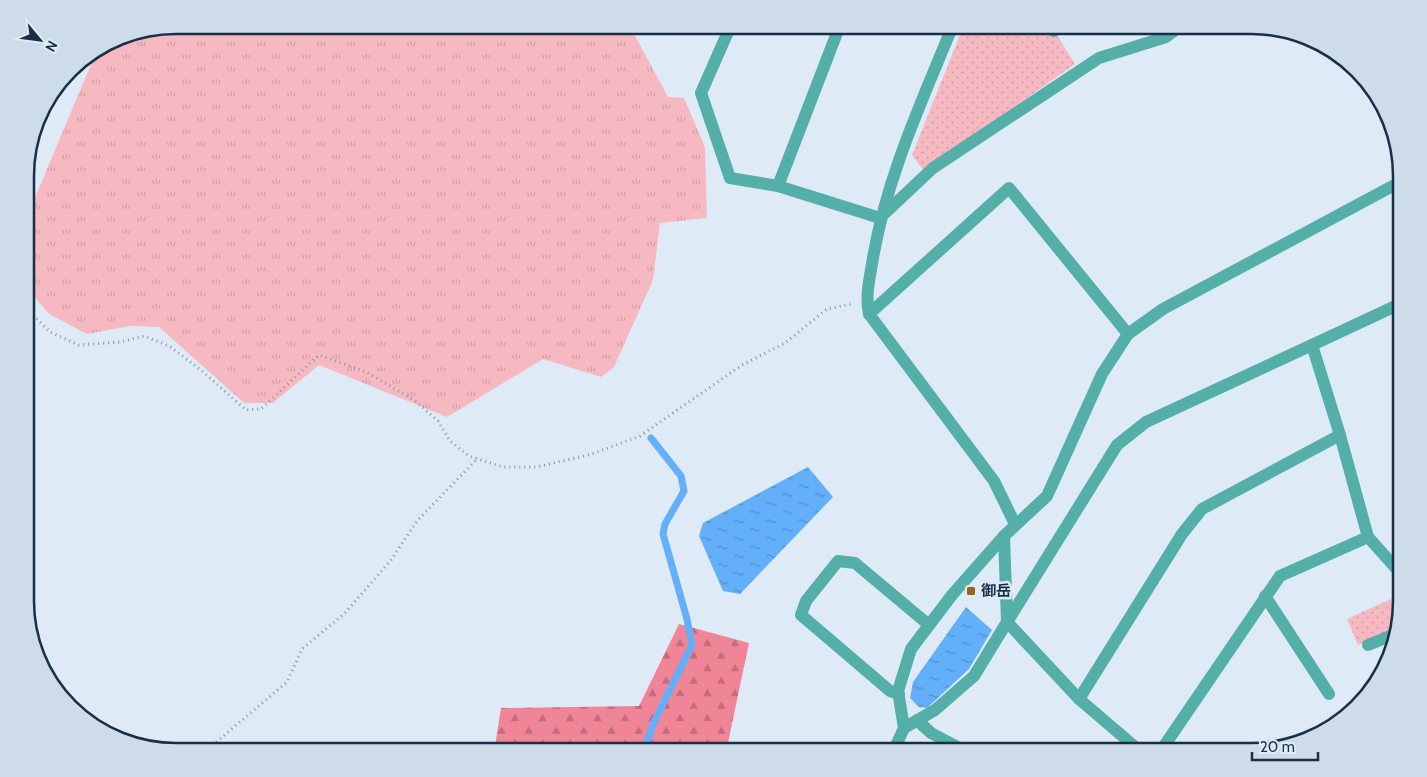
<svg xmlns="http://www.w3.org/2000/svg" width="1427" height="777" viewBox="0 0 1427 777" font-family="Cabin,'Noto Sans JP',sans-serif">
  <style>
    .grass { fill: url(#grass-tufts) }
    .forest { fill: url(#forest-firs) }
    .park { fill: url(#park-dots) }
    .water { fill: url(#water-ripples) }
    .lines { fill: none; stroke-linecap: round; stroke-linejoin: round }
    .stream { stroke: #63aff9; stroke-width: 7 }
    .path { stroke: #8495a7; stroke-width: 3; stroke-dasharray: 1 4; stroke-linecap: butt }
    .minor { stroke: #55afa9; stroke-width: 12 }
    .poi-dot { fill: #99651c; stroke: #deeaf6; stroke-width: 2 }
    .labels { text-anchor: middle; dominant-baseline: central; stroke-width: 5; stroke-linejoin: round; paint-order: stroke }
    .poi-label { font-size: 15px; font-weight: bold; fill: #172f47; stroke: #deeaf6; text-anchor: start }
    .rim { fill: none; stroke: #172f47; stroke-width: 2.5 }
  </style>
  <defs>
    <pattern id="grass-tufts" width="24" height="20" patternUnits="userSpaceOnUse" patternTransform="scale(1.25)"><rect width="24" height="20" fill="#f7b9c1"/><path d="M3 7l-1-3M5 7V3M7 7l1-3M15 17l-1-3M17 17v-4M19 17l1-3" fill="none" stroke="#d39fa7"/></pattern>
    <pattern id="forest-firs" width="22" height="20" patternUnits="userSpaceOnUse" patternTransform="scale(1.25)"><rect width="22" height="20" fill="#f18598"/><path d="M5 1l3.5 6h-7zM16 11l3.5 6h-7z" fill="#c26d7e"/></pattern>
    <pattern id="park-dots" width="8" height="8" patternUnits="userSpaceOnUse" patternTransform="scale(1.25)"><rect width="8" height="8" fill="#f7b9c1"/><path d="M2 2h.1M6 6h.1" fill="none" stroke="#d39fa7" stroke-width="1.8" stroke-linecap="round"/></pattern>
    <pattern id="water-ripples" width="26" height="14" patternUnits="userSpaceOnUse" patternTransform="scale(1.25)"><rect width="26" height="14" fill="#63aff9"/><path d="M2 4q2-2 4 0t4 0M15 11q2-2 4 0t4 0" fill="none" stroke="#518fcb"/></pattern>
  </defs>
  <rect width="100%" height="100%" fill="#deeaf6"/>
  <path class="grass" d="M 176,25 L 248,25 L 300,33 L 318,25 L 627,25 L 633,32 L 668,97 L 684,98 L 705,147 L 707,218 L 660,223 L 653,280 L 614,367 L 601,377 L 543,359 L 447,417 L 319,365 L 273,403 L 244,403 L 159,327 L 130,326 L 87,334 L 49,314 L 26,287 L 26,219 L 97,50 L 118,36 Z"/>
  <g class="forest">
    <path d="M 679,624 L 749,643 L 726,752 L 494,752 L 501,708 L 639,706 Z"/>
    <path d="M 268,742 L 278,752 L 227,752 Z"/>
  </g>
  <g class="park">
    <path d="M 964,25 L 1021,25 L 1040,33 L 1057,35 L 1075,64 L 924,171 L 912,155 Z"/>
    <path d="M 1402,594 L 1402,611 L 1396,629 L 1358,645 L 1347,619 Z"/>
  </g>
  <g class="water">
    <path d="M 808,467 L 833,497 L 740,594 L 723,591 L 699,536 L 703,523 Z"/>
    <path d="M 966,607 L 992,630 L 969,669 L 927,708 L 919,707 L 910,698 L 913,682 Z"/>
  </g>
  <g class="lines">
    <path class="stream" d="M 644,752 L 653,724 L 692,645 L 687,619 L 663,534 L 665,524 L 684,491 L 681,476 L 651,438"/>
    <g class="path">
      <path d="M 26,308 L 50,332 L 79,345 L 120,342 L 144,336 L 169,346 L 201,370 L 246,410 L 261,409 L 319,355 L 366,372 L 414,400 L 438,421 L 450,441 L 469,456 L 503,467 L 537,467 L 592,454 L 640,436 L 742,365 L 785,343 L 827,309 L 851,304"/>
      <path d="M 199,752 L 214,744 L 287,682 L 302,649 L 345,613 L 391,560 L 417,521 L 477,459"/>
    </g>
    <g class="minor">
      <path d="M 731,25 L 701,93 L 730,178 L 778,186 L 880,218"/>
      <path d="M 953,25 C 922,101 887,176 873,258 C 870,277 865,295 869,314 L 994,481 L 1015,524"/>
      <path d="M 1039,25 L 1054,31 L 1058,25"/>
      <path d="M 778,186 L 840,25"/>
      <path d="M 882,216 L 933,168 L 1099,58 L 1166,37 L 1182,25"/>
      <path d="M 869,314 L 1009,188 L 1128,334"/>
      <path d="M 1312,345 L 1402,303"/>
      <path d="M 1004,536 L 1007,622"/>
      <path d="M 1368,537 L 1402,575"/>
      <path d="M 1265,596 L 1329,694"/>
      <path d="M 1007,622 L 1117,445 L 1146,422 L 1312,345 L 1340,435"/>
      <path d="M 1368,645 L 1395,634"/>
      <path d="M 899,694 L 890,691 L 801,615 L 806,601 L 838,561 L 855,563 L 929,625"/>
      <path d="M 1079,699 L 1141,752"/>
      <path d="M 917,720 L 931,733 L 967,752"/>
      <path d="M 904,728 L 935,710 L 974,676 L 1007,622 L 1079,699 L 1182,534 L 1202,509 L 1340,435 L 1368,537 L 1280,576 L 1160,752"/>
      <path d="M 893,752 L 904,728 L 898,691 L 911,649 L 952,595 L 1004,536 L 1047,496 L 1102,374 L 1128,334 L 1163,309 L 1402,181"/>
    </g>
  </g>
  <rect class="poi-dot" x="966" y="586" width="10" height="10" rx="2.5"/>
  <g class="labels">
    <g class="poi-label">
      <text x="981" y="591">御岳</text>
    </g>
  </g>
  <path d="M0 0H1427V777H0ZM176 34H1251A142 142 0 0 1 1393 176V601A142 142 0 0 1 1251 743H176A142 142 0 0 1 34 601V176A142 142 0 0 1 176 34Z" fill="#cedbe8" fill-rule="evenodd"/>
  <path class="rim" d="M176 34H1251A142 142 0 0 1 1393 176V601A142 142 0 0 1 1251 743H176A142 142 0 0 1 34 601V176A142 142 0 0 1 176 34Z"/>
  <g transform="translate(40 40) rotate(119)" stroke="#deeaf6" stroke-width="4" paint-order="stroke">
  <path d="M0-4L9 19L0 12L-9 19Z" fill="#172f47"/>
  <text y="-8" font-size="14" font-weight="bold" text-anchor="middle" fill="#172f47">N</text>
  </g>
  <path d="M1252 752v8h66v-8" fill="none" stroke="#172f47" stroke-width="2.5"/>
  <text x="1260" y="752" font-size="15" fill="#172f47" stroke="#deeaf6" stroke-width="4" paint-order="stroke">20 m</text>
</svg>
